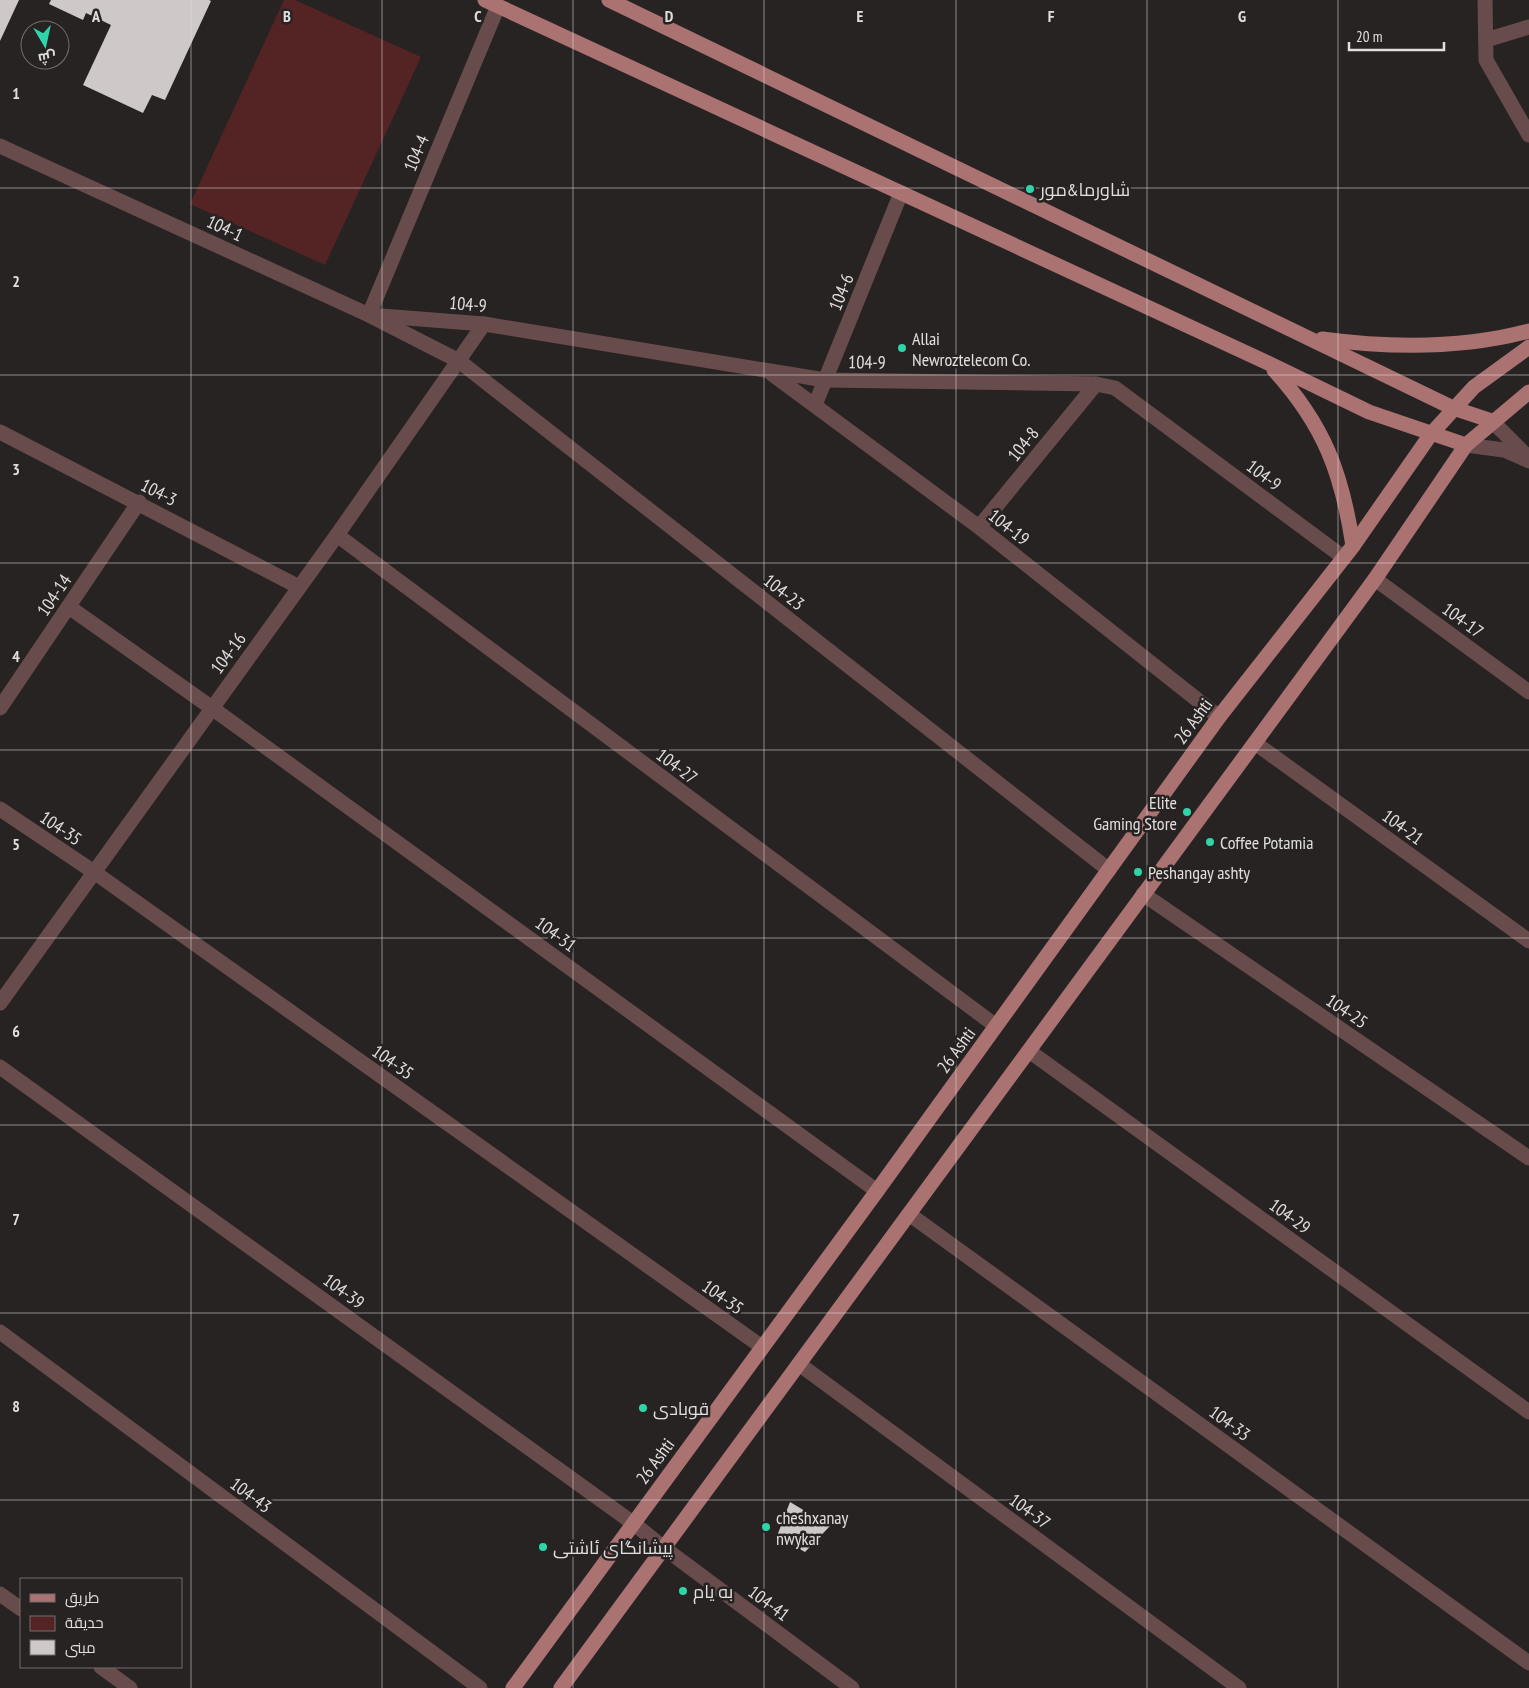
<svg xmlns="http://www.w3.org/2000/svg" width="1529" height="1688" viewBox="0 0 1529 1688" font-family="'PT Sans Narrow',Cairo,sans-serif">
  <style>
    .green { fill: #542324 }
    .building { fill: #cec8c8 }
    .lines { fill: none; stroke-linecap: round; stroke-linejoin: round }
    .minor { stroke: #684c4b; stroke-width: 15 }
    .major { stroke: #aa7271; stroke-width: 15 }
    .grid { fill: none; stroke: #e1dede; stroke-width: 1; stroke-opacity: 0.55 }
    .poi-dot { fill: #2fd4aa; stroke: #282323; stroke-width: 2 }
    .labels { text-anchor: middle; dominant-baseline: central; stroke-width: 5; stroke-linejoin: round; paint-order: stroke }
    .street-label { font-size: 18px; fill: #e1dede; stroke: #282323 }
    .poi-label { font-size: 18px; fill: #e1dede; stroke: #282323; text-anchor: start }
    .grid-label { font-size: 16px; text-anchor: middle; font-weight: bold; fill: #e1dede; stroke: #282323; stroke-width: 5; stroke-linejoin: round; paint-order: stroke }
  </style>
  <rect width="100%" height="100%" fill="#282323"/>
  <path class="green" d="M 284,0 L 295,0 L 421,57 L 325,265 L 190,204 Z"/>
  <g class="building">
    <path d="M 0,0 L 19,0 L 0,41 Z"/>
    <path d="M 51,0 L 209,0 L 211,1 L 165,100 L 152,95 L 143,113 L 83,85 L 111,25 L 86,13 L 83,20 L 49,4 Z"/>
    <path d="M 790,1502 L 830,1526 L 805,1552 L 777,1536 Z"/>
  </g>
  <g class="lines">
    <g class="minor">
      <path d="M 1485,0 L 1486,60 L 1529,135"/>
      <path d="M 498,6 L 369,315 L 484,324 L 825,380 L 1096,384 L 1115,388 L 1343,557"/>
      <path d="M 1486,40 L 1529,27"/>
      <path d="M 0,146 L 369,315 L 459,361 L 1109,870"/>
      <path d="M 772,374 L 979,527 L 1219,717"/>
      <path d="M 815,405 L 901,193"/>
      <path d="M 1492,421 L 1528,457"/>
      <path d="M 0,432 L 299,587"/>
      <path d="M 1466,445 L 1504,450 L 1529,461"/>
      <path d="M 979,527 L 1096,384"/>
      <path d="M 337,535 L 996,1026"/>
      <path d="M 1375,579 L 1529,692"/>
      <path d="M 69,607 L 212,708 L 877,1191"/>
      <path d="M 0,708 L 139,502"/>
      <path d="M 1255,743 L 1529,941"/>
      <path d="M 0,809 L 94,872 L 762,1347"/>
      <path d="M 1143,894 L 1529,1158"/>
      <path d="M 0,1003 L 337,535 L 484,324"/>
      <path d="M 1029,1051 L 1529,1412"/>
      <path d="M 0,1067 L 633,1523 L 664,1548 L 852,1688"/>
      <path d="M 909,1214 L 1529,1663"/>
      <path d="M 0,1332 L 480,1688"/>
      <path d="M 799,1364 L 1239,1688"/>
      <path d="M 0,1594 L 21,1609"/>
      <path d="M 101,1667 L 130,1688"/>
    </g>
    <g class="major">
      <path d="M 485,0 L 1268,363 L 1369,412 L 1466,445"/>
      <path d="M 609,0 L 1453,408 L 1492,421"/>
      <path d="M 1322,339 C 1390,348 1462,349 1529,331"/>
      <path d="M 1274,370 C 1324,425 1342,473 1353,546"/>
      <path d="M 513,1688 L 877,1191 L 1219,717 L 1353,546 L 1431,434 L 1474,387 L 1529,347"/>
      <path d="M 561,1688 L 1375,579 L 1466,445 L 1529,392"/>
    </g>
  </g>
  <path class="grid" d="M 191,0 L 191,1688M 382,0 L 382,1688M 573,0 L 573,1688M 764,0 L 764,1688M 956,0 L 956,1688M 1147,0 L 1147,1688M 1338,0 L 1338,1688M 0,188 L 1529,188M 0,375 L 1529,375M 0,563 L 1529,563M 0,750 L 1529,750M 0,938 L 1529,938M 0,1125 L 1529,1125M 0,1313 L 1529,1313M 0,1500 L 1529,1500"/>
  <g class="poi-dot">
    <circle cx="1030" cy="189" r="5"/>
    <circle cx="902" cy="348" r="5"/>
    <circle cx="1187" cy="812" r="5"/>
    <circle cx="1210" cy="842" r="5"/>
    <circle cx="1138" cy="872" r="5"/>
    <circle cx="643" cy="1408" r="5"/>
    <circle cx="766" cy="1527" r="5"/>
    <circle cx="543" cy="1547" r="5"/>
    <circle cx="683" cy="1591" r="5"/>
  </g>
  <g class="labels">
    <g class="street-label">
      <text transform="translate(416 153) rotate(-67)">104-4</text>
      <text transform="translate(225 228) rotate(25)">104-1</text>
      <text transform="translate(841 292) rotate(-68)">104-6</text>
      <text transform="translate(468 304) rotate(5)">104-9</text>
      <text transform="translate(867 362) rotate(1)">104-9</text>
      <text transform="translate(1023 444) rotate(-51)">104-8</text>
      <text transform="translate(1264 475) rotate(37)">104-9</text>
      <text transform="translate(159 492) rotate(27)">104-3</text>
      <text transform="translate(1009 527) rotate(38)">104-19</text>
      <text transform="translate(784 592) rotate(38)">104-23</text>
      <text transform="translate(54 595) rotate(-56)">104-14</text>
      <text transform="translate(1463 620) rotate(36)">104-17</text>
      <text transform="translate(228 653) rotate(-54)">104-16</text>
      <text transform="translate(1193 721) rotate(-54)">26 Ashti</text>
      <text transform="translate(677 766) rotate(37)">104-27</text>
      <text transform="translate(1403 827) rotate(36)">104-21</text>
      <text transform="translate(61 828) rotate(34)">104-35</text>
      <text transform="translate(556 934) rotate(36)">104-31</text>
      <text transform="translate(1347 1011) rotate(34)">104-25</text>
      <text transform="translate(956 1050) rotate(-54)">26 Ashti</text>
      <text transform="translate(393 1062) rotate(35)">104-35</text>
      <text transform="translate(1290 1216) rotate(36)">104-29</text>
      <text transform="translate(344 1291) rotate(36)">104-39</text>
      <text transform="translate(723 1297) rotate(35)">104-35</text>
      <text transform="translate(1230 1423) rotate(36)">104-33</text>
      <text transform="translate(655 1461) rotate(-54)">26 Ashti</text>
      <text transform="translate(251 1495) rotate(37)">104-43</text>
      <text transform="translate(1030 1511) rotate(36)">104-37</text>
      <text transform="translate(769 1603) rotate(37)">104-41</text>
    </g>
    <g class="poi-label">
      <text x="1040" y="189">شاورما&amp;مور</text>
      <text x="912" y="338">Allai<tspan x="912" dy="21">Newroztelecom Co.</tspan></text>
      <text x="1177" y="802" text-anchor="end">Elite<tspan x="1177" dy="21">Gaming Store</tspan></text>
      <text x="1220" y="842">Coffee Potamia</text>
      <text x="1148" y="872">Peshangay ashty</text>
      <text x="653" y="1408">قوبادی</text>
      <text x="776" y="1517">cheshxanay<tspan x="776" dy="21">nwykar</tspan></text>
      <text x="553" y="1547">پیشانگای ئاشتی</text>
      <text x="693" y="1591">به يام</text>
    </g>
  </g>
  <g class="grid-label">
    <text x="96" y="22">A</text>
    <text x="287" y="22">B</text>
    <text x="478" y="22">C</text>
    <text x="669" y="22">D</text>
    <text x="860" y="22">E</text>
    <text x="1051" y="22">F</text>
    <text x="1242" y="22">G</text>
    <text x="16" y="99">1</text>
    <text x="16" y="287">2</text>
    <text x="16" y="475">3</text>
    <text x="16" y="662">4</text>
    <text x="16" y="850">5</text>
    <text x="16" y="1037">6</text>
    <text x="16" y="1225">7</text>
    <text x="16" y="1412">8</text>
  </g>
  <rect x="20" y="1578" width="162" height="90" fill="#282323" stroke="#726e6e"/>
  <rect x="30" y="1594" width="25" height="8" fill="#aa7271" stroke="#726e6e"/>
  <text x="65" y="1603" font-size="15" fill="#e1dede">طريق</text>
  <rect x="30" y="1616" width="25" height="15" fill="#542324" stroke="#726e6e"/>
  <text x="65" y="1628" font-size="15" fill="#e1dede">حديقة</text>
  <rect x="30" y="1640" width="25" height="15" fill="#cec8c8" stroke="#726e6e"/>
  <text x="65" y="1653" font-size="15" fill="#e1dede">مبنى</text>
  <g transform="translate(45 45) rotate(171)"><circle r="24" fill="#282323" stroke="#726e6e"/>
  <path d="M0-4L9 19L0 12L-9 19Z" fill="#2fd4aa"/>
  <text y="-8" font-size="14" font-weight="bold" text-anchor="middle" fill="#e1dede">ش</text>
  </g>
  <path d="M1349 42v8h95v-8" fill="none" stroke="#e1dede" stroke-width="2.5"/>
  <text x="1356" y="42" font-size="15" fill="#e1dede" stroke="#282323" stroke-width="4" paint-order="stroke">20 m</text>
</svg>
